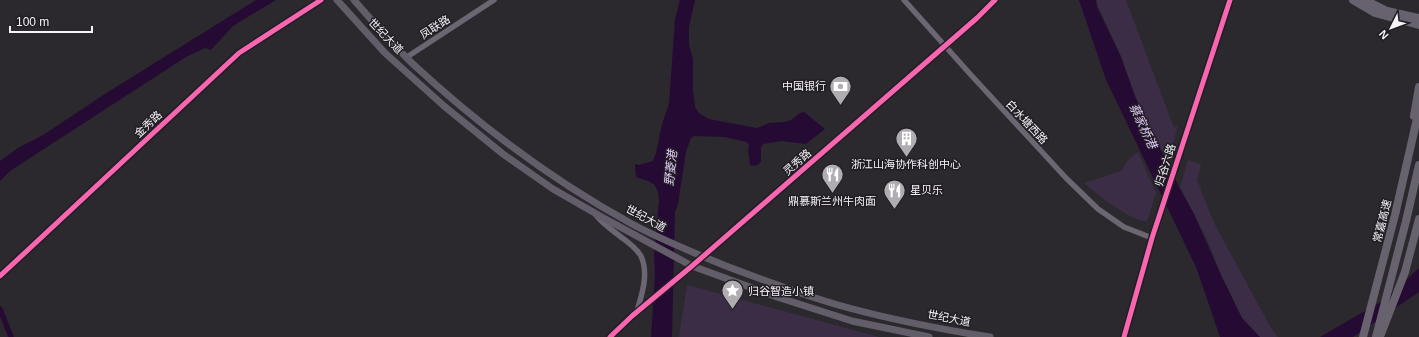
<svg xmlns="http://www.w3.org/2000/svg" width="1419" height="337" viewBox="0 0 1419 337" font-family="Helvetica,'Noto Sans SC',sans-serif">
  <style>
    .green { fill: #3b2d46 }
    .water { fill: #250b34 }
    .lines { fill: none; stroke-linecap: round; stroke-linejoin: round }
    .canal { stroke: #250b34; stroke-width: 5.5 }
    .minor { stroke: #6c6572; stroke-width: 5.5 }
    .major { stroke: #635d69; stroke-width: 7 }
    .highway { stroke: #67626d; stroke-width: 8 }
    .cycleway-casing { stroke: #221d25; stroke-width: 8 }
    .cycleway { stroke: #f766af; stroke-width: 5 }
    .labels { text-anchor: middle; dominant-baseline: central; stroke-width: 3; stroke-linejoin: round; paint-order: stroke }
    .street-label { font-size: 11px; fill: #f6f3f9; stroke: #221d25 }
    .poi-label { font-size: 11px; fill: #f6f3f9; stroke: #221d25 }
    .water-label { font-size: 12px; font-style: italic; fill: #e2c9f8; stroke: #221d25 }
  </style>
  <rect width="100%" height="100%" fill="#2b292d"/>
  <g class="green">
    <path d="M 1096,0 L 1126,0 L 1174,128 L 1178,125 L 1168,161 L 1154,138 L 1135,96 L 1121,56 L 1098,6 Z"/>
    <path d="M 1138,152 L 1156,193 L 1147,221 C 1131,222 1097,194 1084,183 L 1121,171 L 1128,160 Z"/>
    <path d="M 1188,160 L 1201,164 L 1197,180 L 1214,223 L 1271,328 L 1278,337 L 1260,337 L 1242,318 L 1221,275 L 1207,239 L 1180,187 Z"/>
    <path d="M 687,285 L 879,337 L 679,337 Z"/>
  </g>
  <g class="water">
    <path d="M 256,0 L 276,0 L 233,26 L 211,50 L 205,48 L 186,57 L 10,171 L 0,181 L 0,161 L 18,148 L 43,135 L 108,92 Z"/>
    <path d="M 680,0 L 695,0 L 689,27 L 689,44 L 693,59 L 693,91 L 695,107 L 700,114 L 709,119 L 757,128 L 769,123 L 784,122 L 791,120 L 800,113 L 804,112 L 825,129 L 806,144 L 782,141 L 763,144 L 761,147 L 761,161 C 759,165 755,167 750,165 L 748,149 L 749,145 L 747,142 L 724,137 L 694,136 L 691,138 L 686,152 L 678,204 L 675,212 L 672,337 L 651,337 L 655,274 L 654,255 L 659,200 C 658,182 651,182 636,177 L 635,164 L 639,165 L 653,161 L 656,153 L 662,124 L 669,104 L 675,19 Z"/>
    <path d="M 1079,0 L 1096,0 L 1097,7 L 1121,57 L 1135,96 L 1154,138 L 1165,158 L 1179,187 L 1194,214 L 1221,275 L 1242,318 L 1260,337 L 1220,337 L 1196,267 L 1106,80 Z"/>
    <path d="M 1419,268 L 1419,292 L 1353,337 L 1320,337 L 1384,300 Z"/>
  </g>
  <g class="lines">
    <path class="canal" d="M 0,309 L 11,337"/>
    <g class="minor">
      <path d="M 904,0 L 971,75 L 1066,178 L 1098,209 L 1124,227 L 1152,238"/>
      <path d="M 407,57 L 494,0"/>
      <path d="M 596,215 C 603,224 612,230 621,237 C 628,242 637,249 641,256 C 649,274 642,294 637,311"/>
      <path d="M 0,276 L 239,53 L 321,0"/>
      <path d="M 610,337 L 632,316 L 692,266 L 977,18 L 995,0"/>
      <path d="M 1124,337 L 1152,238 L 1230,0"/>
    </g>
    <g class="major">
      <path d="M 337,0 L 385,53 L 444,106 L 503,154 L 553,189 L 600,216 L 692,266 L 777,297 L 852,321 L 929,337"/>
      <path d="M 354,0 C 373,22 393,45 414,65 C 480,126 553,181 632,224 C 662,240 694,253 726,266 C 763,280 800,294 838,305 C 888,319 939,329 990,337"/>
    </g>
    <g class="highway">
      <path d="M 1353,0 L 1375,13 L 1419,25"/>
      <path d="M 1365,0 L 1387,11 L 1419,18"/>
      <path d="M 1414,116 L 1419,87"/>
      <path d="M 1381,334 L 1405,272 L 1419,219"/>
      <path d="M 1363,337 L 1395,215 L 1419,110"/>
      <path d="M 1376,337 L 1406,221 L 1419,165"/>
    </g>
    <defs>
      <g id="cycleway">
        <path d="M 0,276 L 239,53 L 321,0"/>
        <path d="M 610,337 L 632,316 L 692,266 L 977,18 L 995,0"/>
        <path d="M 1124,337 L 1152,238 L 1230,0"/>
      </g>
    </defs>
    <use href="#cycleway" class="cycleway-casing"/>
    <use href="#cycleway" class="cycleway"/>
  </g>
  <defs>
    <symbol id="bank-pin" viewBox="-11 -11 22 30"><path d="M0 17L-7.5 6A9.5 9.5 0 1 1 7.5 6Z" fill="#afacb2" stroke="#221d25"/><path d="M-6-4H6V4H-6ZM0-2.3a2.3 2.3 0 1 0 0 4.6a2.3 2.3 0 1 0 0-4.6Z" fill="#fff"/></symbol>
    <symbol id="building-pin" viewBox="-11 -11 22 30"><path d="M0 17L-7.5 6A9.5 9.5 0 1 1 7.5 6Z" fill="#afacb2" stroke="#221d25"/><path d="M-4-6H4V6H1V3H-1V6H-4ZM-2.5-4.3h1.7v1.8h-1.7ZM.8-4.3h1.7v1.8H.8ZM-2.5-1h1.7V.8h-1.7ZM.8-1h1.7V.8H.8Z" fill="#fff"/></symbol>
    <symbol id="restaurant-pin" viewBox="-11 -11 22 30"><path d="M0 17L-7.5 6A9.5 9.5 0 1 1 7.5 6Z" fill="#afacb2" stroke="#221d25"/><path d="M-5-6h1v4h1v-4h1v4h1v-4h1v5L-1.5 .5V6h-2V.5L-5-1ZM5-6V6H3V1.5H1.5Q1.5-4 5-6Z" fill="#fff"/></symbol>
    <symbol id="sight-pin" viewBox="-11 -11 22 30"><path d="M0 17L-7.5 6A9.5 9.5 0 1 1 7.5 6Z" fill="#afacb2" stroke="#221d25"/><path d="M0-6L1.8-2.2L6-1.7L2.9 1.2L3.7 5.4L0 3.3L-3.7 5.4L-2.9 1.2L-6-1.7L-1.8-2.2Z" fill="#fff"/></symbol>
  </defs>
  <g fill-rule="evenodd">
    <use href="#bank-pin" x="828" y="74" width="25" height="34"/>
    <use href="#building-pin" x="894" y="126" width="25" height="34"/>
    <use href="#restaurant-pin" x="820" y="162" width="25" height="34"/>
    <use href="#restaurant-pin" x="882" y="178" width="25" height="34"/>
    <use href="#sight-pin" x="720" y="278" width="25" height="34"/>
  </g>
  <g class="labels">
    <g class="street-label">
      <text transform="translate(435 27) rotate(-33)">凤联路</text>
      <text transform="translate(386 36) rotate(46)">世纪大道</text>
      <text transform="translate(1027 122) rotate(47)">白水塘西路</text>
      <text transform="translate(148 124) rotate(-43)">金秀路</text>
      <text transform="translate(797 162) rotate(-41)">灵秀路</text>
      <text transform="translate(1165 165) rotate(-72)">归谷六路</text>
      <text transform="translate(646 218) rotate(28)">世纪大道</text>
      <text transform="translate(1382 221) rotate(-76)">常嘉高速</text>
      <text transform="translate(949 318) rotate(11)">世纪大道</text>
    </g>
    <g class="poi-label">
      <text x="826" y="86" text-anchor="end">中国银行</text>
      <text x="906" y="164">浙江山海协作科创中心</text>
      <text x="910" y="190" text-anchor="start">星贝乐</text>
      <text x="832" y="201">鼎慕斯兰州牛肉面</text>
      <text x="748" y="291" text-anchor="start">归谷智造小镇</text>
    </g>
    <g class="water-label">
      <text transform="translate(1143 126) rotate(65)">蔡家桥港</text>
      <text transform="translate(671 168) rotate(-84)">野菱港</text>
    </g>
  </g>
  <g transform="translate(1391 28) rotate(228)" stroke="#221d25" stroke-width="3" paint-order="stroke">
  <path d="M0-3L7 15L0 10L-7 15Z" fill="#f6f3f9"/>
  <text y="-6" font-size="11" font-weight="bold" text-anchor="middle" fill="#f6f3f9">N</text>
  </g>
  <path d="M10 26v6h82v-6" fill="none" stroke="#f6f3f9" stroke-width="2"/>
  <text x="16" y="26" font-size="12" fill="#f6f3f9" stroke="#221d25" stroke-width="3" paint-order="stroke">100 m</text>
</svg>
